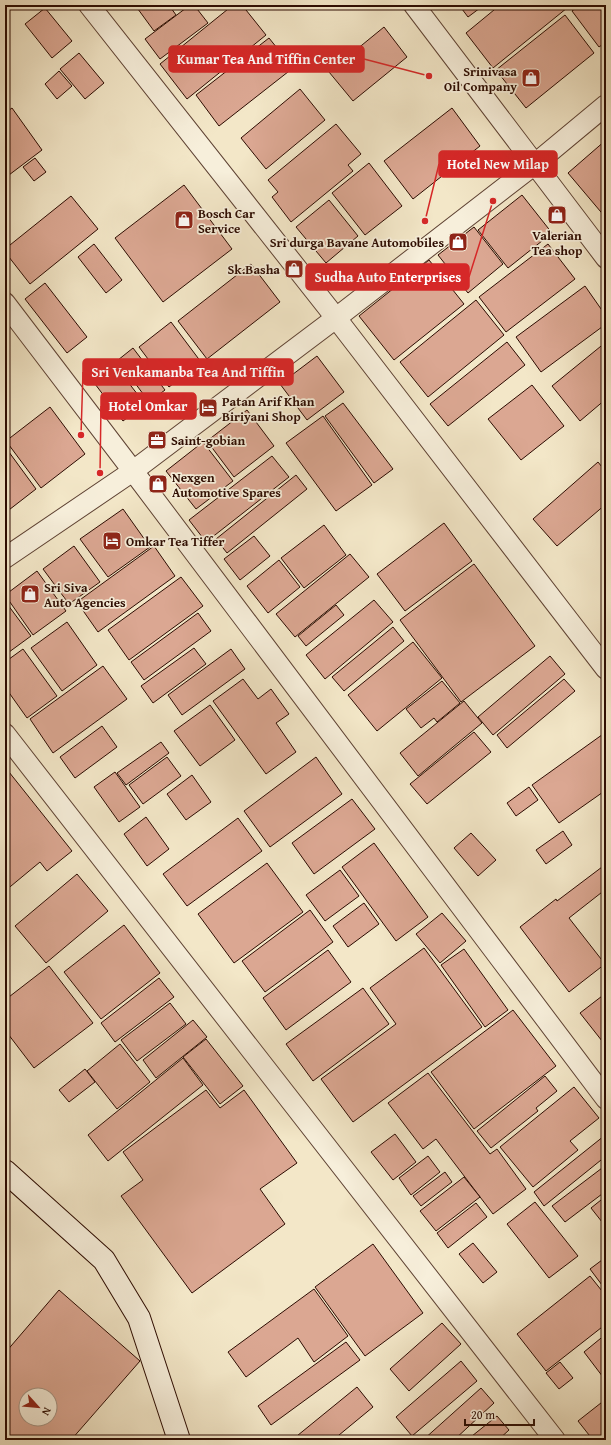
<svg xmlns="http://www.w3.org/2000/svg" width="611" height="1445" viewBox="0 0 611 1445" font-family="'Gentium Book Plus',serif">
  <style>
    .building { fill: #dba792; stroke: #2c0b01; fill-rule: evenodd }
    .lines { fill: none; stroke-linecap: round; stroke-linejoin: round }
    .street-casing { stroke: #5e4233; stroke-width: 22 }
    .secondary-casing { stroke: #2c0b01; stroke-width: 24 }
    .street { stroke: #f7efdb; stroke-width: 20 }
    .secondary { stroke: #f7efdb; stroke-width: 22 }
    .labels { text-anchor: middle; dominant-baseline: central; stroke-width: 3.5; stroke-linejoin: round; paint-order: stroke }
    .poi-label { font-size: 13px; font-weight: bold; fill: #2c0b01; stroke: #f7efdb; text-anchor: start }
    .leader { fill: none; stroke: #d62828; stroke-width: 1.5 }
    .callout-dot { fill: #d62828; stroke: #f7efdb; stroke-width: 1.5 }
    .callout { fill: #d62828; stroke: #d62828; stroke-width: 1.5 }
    .callout-label { font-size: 14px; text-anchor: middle; font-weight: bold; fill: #fff }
  </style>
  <rect width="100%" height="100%" fill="#f3e7c8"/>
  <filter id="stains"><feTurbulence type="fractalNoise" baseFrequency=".005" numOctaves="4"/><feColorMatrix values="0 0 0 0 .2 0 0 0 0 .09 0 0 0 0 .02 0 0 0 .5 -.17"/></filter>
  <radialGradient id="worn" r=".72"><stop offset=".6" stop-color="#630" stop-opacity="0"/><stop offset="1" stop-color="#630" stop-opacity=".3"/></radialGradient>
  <g class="building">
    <path d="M 135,5 L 169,5 L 176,15 L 154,31 Z"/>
    <path d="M 190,5 L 194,5 L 208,23 L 160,59 L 145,39 Z"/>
    <path d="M 233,5 L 242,5 L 266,35 L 187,99 L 160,64 Z"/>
    <path d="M 459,5 L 484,5 L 468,17 Z"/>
    <path d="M 500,5 L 564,5 L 567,8 L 493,68 L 466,33 Z"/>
    <path d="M 580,5 L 606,5 L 606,42 L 599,47 L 572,11 Z"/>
    <path d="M 45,8 L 72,41 L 52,58 L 25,24 Z"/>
    <path d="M 565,15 L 594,53 L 526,108 L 496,70 Z"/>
    <path d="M 384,27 L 407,57 L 353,101 L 329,72 Z"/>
    <path d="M 269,38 L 293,68 L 219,126 L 196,95 Z"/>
    <path d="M 79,53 L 104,83 L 85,99 L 60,69 Z"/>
    <path d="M 59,71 L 72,86 L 57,99 L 45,84 Z"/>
    <path d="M 300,89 L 325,120 L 266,169 L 241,138 Z"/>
    <path d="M 12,108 L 42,150 L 5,178 L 5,113 Z"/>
    <path d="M 452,108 L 480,146 L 413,199 L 384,161 Z"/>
    <path d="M 336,124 L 361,154 L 348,165 L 353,171 L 291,222 L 272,197 L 278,192 L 268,180 Z"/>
    <path d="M 606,140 L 606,218 L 568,173 Z"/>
    <path d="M 35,158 L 46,172 L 34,181 L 23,167 Z"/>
    <path d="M 369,163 L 402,206 L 365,235 L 332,193 Z"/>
    <path d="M 184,185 L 232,249 L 163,302 L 115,238 Z"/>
    <path d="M 522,195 L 552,233 L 508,268 L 478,230 Z"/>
    <path d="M 71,196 L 98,229 L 30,284 L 5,252 L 5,249 Z"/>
    <path d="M 329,200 L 358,236 L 326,263 L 296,227 Z"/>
    <path d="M 474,227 L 503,264 L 468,293 L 438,255 Z"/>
    <path d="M 94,244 L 122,280 L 106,293 L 78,257 Z"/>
    <path d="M 548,244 L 575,279 L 506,332 L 479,297 Z"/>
    <path d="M 429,260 L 464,304 L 394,360 L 359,316 Z"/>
    <path d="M 251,264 L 280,302 L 207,359 L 178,321 Z"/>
    <path d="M 45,283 L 87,337 L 67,353 L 25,299 Z"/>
    <path d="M 585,286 L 606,316 L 606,324 L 541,372 L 516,337 Z"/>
    <path d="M 476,300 L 504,335 L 428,397 L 400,362 Z"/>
    <path d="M 171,322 L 201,362 L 169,387 L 139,347 Z"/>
    <path d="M 507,342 L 525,365 L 448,426 L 430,404 Z"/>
    <path d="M 606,342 L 606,399 L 580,421 L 552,386 Z"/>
    <path d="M 133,348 L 165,390 L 149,402 L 118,360 Z"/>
    <path d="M 317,356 L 344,392 L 307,420 L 280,384 Z"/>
    <path d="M 114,364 L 145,404 L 123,421 L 92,380 Z"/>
    <path d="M 532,385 L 564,426 L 521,460 L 488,419 Z"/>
    <path d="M 343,403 L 393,469 L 374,483 L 325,416 Z"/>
    <path d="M 50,407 L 85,454 L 41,488 L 6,441 Z"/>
    <path d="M 247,410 L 274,446 L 234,477 L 207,441 Z"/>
    <path d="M 323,416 L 372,485 L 336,511 L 286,443 Z"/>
    <path d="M 203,442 L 233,481 L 196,509 L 166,471 Z"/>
    <path d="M 6,448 L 36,489 L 5,513 L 5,449 Z"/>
    <path d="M 272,456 L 289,477 L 206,542 L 189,520 Z"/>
    <path d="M 598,462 L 606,472 L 606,504 L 557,546 L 533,519 Z"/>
    <path d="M 296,475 L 307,489 L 227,553 L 216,539 Z"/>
    <path d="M 123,509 L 150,547 L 108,577 L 80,539 Z"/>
    <path d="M 444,523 L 472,561 L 405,611 L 377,574 Z"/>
    <path d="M 324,525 L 346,555 L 304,588 L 281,558 Z"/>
    <path d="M 254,536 L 270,556 L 240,580 L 224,559 Z"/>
    <path d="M 74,546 L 100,582 L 69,604 L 43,569 Z"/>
    <path d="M 154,546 L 175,576 L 98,632 L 77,602 Z"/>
    <path d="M 350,554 L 369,577 L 295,637 L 276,614 Z"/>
    <path d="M 279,560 L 300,587 L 268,613 L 247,586 Z"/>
    <path d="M 474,564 L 535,646 L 461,702 L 400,620 Z"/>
    <path d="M 37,571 L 66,611 L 33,635 L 5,595 Z"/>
    <path d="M 181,577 L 203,606 L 129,660 L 108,630 Z"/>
    <path d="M 374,600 L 393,622 L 325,679 L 306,655 Z"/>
    <path d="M 5,601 L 31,636 L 5,655 Z"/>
    <path d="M 336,605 L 344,615 L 306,646 L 298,636 Z"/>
    <path d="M 198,613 L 211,631 L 144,680 L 131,662 Z"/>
    <path d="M 67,622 L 97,665 L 62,691 L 31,648 Z"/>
    <path d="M 393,627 L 404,641 L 344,691 L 332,677 Z"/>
    <path d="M 413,642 L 442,678 L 377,731 L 348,695 Z"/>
    <path d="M 194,648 L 206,664 L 153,703 L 141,686 Z"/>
    <path d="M 23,649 L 57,696 L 27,718 L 5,687 L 5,662 Z"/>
    <path d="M 231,649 L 245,669 L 182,715 L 168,695 Z"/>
    <path d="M 550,656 L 565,674 L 493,735 L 478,717 Z"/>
    <path d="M 103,666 L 127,699 L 53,753 L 30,719 Z"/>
    <path d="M 243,679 L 258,699 L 271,689 L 289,714 L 276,723 L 296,752 L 266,774 L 213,701 Z"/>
    <path d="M 564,679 L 575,691 L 507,748 L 497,735 Z"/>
    <path d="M 442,681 L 460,703 L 437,722 L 434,718 L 421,728 L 406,709 Z"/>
    <path d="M 464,701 L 482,723 L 418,776 L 400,753 Z"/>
    <path d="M 210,705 L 235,740 L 200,766 L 174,731 Z"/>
    <path d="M 102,726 L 117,747 L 75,778 L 60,757 Z"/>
    <path d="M 474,732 L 491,752 L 427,804 L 410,784 Z"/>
    <path d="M 606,732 L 606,790 L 559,823 L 532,785 Z"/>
    <path d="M 161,742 L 169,753 L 126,785 L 117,773 Z"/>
    <path d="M 167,757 L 181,776 L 143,804 L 129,785 Z"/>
    <path d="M 316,757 L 342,794 L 270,847 L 244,811 Z"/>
    <path d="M 5,767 L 72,851 L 47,871 L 40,862 L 5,891 Z"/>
    <path d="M 115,772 L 140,807 L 119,822 L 94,787 Z"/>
    <path d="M 192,775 L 211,802 L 186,820 L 167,794 Z"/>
    <path d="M 529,787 L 538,800 L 516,816 L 507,803 Z"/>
    <path d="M 352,799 L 375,829 L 314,874 L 292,843 Z"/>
    <path d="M 146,817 L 169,849 L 147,866 L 124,834 Z"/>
    <path d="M 238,818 L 262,851 L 187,906 L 163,874 Z"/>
    <path d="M 563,831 L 572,845 L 546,864 L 536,850 Z"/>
    <path d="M 471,833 L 496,860 L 478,876 L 454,848 Z"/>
    <path d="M 374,843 L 428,917 L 396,941 L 342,867 Z"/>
    <path d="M 267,863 L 303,912 L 234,963 L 198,914 Z"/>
    <path d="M 606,864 L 606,889 L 569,918 L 605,964 L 569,992 L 520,927 L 556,899 L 557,901 Z"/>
    <path d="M 340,870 L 359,896 L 325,921 L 306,895 Z"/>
    <path d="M 77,874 L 108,911 L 46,963 L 15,926 Z"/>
    <path d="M 364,903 L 379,924 L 348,947 L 333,926 Z"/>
    <path d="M 310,910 L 333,942 L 265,992 L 242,961 Z"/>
    <path d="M 442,913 L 466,941 L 440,963 L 416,934 Z"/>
    <path d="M 124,925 L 160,973 L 101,1019 L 64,972 Z"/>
    <path d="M 424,948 L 482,1027 L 353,1122 L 321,1079 L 396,1024 L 370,988 Z"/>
    <path d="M 464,949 L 508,1010 L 485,1027 L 441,965 Z"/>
    <path d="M 328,950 L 351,982 L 286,1030 L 263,998 Z"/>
    <path d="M 49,966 L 93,1023 L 34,1068 L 5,1030 L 5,1000 Z"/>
    <path d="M 159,978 L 174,997 L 115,1042 L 101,1023 Z"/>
    <path d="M 363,988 L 389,1024 L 313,1081 L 286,1044 Z"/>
    <path d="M 606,993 L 606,1046 L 580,1013 Z"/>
    <path d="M 170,1003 L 186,1024 L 137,1061 L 121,1040 Z"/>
    <path d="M 513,1010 L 556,1066 L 474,1129 L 431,1072 Z"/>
    <path d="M 193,1020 L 207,1037 L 156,1078 L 143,1060 Z"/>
    <path d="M 206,1039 L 243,1086 L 220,1104 L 183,1057 Z"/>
    <path d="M 120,1044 L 150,1082 L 117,1109 L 87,1071 Z"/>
    <path d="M 183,1058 L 203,1085 L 108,1161 L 88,1135 Z"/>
    <path d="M 85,1069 L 95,1082 L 69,1102 L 59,1090 Z"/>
    <path d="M 428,1073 L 490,1154 L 497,1149 L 526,1189 L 493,1214 L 436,1139 L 423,1149 L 388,1103 Z"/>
    <path d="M 545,1076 L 557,1091 L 536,1108 L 538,1111 L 491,1148 L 477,1131 Z"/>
    <path d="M 574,1087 L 599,1118 L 570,1141 L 578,1150 L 533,1187 L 500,1147 Z"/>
    <path d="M 206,1090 L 220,1108 L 244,1090 L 297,1163 L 260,1189 L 285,1224 L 192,1293 L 121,1196 L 143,1180 L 123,1152 Z"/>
    <path d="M 395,1134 L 416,1162 L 393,1180 L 371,1152 Z"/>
    <path d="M 604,1136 L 606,1139 L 606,1156 L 544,1206 L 534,1192 Z"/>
    <path d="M 428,1156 L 440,1172 L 411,1195 L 399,1178 Z"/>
    <path d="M 606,1165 L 606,1191 L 565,1222 L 552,1206 Z"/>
    <path d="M 445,1172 L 452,1182 L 421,1206 L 413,1196 Z"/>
    <path d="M 464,1177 L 480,1197 L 436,1231 L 420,1211 Z"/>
    <path d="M 606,1196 L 606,1227 L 591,1208 Z"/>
    <path d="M 535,1202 L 578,1256 L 549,1278 L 507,1224 Z"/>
    <path d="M 476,1203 L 487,1217 L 448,1248 L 437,1233 Z"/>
    <path d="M 473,1243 L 497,1272 L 483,1283 L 459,1254 Z"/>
    <path d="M 373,1244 L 423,1313 L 365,1356 L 315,1287 Z"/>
    <path d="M 606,1257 L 606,1282 L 602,1285 L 590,1269 Z"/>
    <path d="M 590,1276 L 606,1296 L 606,1324 L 546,1371 L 517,1334 Z"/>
    <path d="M 314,1289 L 348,1336 L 314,1362 L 298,1338 L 246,1377 L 228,1352 Z"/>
    <path d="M 59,1290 L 140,1361 L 71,1440 L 5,1440 L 5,1353 ZM 26,1395 L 50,1395 L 50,1419 L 26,1419 Z"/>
    <path d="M 442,1323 L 461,1344 L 409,1391 L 390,1369 Z"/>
    <path d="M 606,1334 L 606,1381 L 584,1352 Z"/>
    <path d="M 346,1342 L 360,1360 L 271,1425 L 258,1406 Z"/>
    <path d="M 461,1361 L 477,1381 L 412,1436 L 396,1417 Z"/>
    <path d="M 560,1362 L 573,1378 L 559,1389 L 546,1373 Z"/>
    <path d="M 357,1387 L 373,1407 L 333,1440 L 292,1440 Z"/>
    <path d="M 481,1388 L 494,1403 L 454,1440 L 423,1440 Z"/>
    <path d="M 606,1399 L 606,1440 L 593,1440 L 578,1421 Z"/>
    <path d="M 497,1416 L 509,1430 L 498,1440 L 467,1440 Z"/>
  </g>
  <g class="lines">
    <defs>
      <g id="street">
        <path d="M 89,5 L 336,318 L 606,669"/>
        <path d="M 414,5 L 606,258"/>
        <path d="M 5,303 L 133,471 L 606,1099"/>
        <path d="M 5,558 L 133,471 L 336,318 L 535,164 L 606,105"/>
        <path d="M 5,734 L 555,1440"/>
      </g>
      <path id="secondary" d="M 5,1171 L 104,1260 L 139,1318 L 179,1440"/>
    </defs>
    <use href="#street" class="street-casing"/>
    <use href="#secondary" class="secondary-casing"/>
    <use href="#street" class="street"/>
    <use href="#secondary" class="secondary"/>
  </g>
  <defs>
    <symbol id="shop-square" viewBox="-11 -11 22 22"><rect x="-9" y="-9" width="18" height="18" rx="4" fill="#8f2418" stroke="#f7efdb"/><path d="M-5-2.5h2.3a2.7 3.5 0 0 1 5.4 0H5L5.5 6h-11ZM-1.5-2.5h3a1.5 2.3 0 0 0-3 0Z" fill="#fff"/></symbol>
    <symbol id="hotel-square" viewBox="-11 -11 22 22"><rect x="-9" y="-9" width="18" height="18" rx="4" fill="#8f2418" stroke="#f7efdb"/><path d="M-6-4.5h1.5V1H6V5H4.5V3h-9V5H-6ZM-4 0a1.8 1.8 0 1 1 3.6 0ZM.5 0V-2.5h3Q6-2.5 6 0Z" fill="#fff"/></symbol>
    <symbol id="office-square" viewBox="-11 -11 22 22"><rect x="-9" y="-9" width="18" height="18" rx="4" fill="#8f2418" stroke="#f7efdb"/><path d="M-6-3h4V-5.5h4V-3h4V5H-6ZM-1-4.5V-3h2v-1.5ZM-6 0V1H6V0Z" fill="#fff"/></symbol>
  </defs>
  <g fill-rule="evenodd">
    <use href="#shop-square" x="520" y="67" width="22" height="22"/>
    <use href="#shop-square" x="546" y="204" width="22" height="22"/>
    <use href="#shop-square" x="173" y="209" width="22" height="22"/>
    <use href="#shop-square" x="447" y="231" width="22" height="22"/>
    <use href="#shop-square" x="283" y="258" width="22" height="22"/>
    <use href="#hotel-square" x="197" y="397" width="22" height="22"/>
    <use href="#office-square" x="146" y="429" width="22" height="22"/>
    <use href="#shop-square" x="147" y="473" width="22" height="22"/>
    <use href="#hotel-square" x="101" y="530" width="22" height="22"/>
    <use href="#shop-square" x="19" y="583" width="22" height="22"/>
  </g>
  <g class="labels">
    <g class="poi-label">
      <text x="517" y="71" text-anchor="end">Srinivasa<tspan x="517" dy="15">Oil Company</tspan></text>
      <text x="198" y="213">Bosch Car<tspan x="198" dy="15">Service</tspan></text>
      <text x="557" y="235" text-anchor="middle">Valerian<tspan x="557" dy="15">Tea shop</tspan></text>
      <text x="444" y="242" text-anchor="end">Sri durga Bavane Automobiles</text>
      <text x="280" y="269" text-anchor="end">Sk.Basha</text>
      <text x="222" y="401">Patan Arif Khan<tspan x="222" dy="15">Biriyani Shop</tspan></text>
      <text x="171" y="440">Saint-gobian</text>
      <text x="172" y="477">Nexgen<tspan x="172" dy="15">Automotive Spares</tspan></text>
      <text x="126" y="541">Omkar Tea Tiffer</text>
      <text x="44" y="587">Sri Siva<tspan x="44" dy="15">Auto Agencies</tspan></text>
    </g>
  </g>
  <path class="leader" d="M429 76L364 59M425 221L439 164M493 201L469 277M81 435L83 372M100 473L101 406"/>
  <g class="callout-dot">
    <circle cx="429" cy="76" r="4"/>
    <circle cx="425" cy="221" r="4"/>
    <circle cx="493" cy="201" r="4"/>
    <circle cx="81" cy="435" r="4"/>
    <circle cx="100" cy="473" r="4"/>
  </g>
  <g class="callout">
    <rect x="169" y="46" width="195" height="26" rx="4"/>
    <rect x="439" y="151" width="118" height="26" rx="4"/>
    <rect x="306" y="264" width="163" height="26" rx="4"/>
    <rect x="83" y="359" width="210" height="26" rx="4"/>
    <rect x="101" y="393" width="95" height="26" rx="4"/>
  </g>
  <g class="callout-label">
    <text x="266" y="64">Kumar Tea And Tiffin Center</text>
    <text x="498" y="169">Hotel New Milap</text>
    <text x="388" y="282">Sudha Auto Enterprises</text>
    <text x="188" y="377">Sri Venkamanba Tea And Tiffin</text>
    <text x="148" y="411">Hotel Omkar</text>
  </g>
  <rect width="611" height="1445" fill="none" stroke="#f3e7c8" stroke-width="20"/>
  <rect x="6" y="6" width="599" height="1433" fill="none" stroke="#2c0b01" stroke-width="2"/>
  <rect x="10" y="10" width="591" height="1425" fill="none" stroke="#2c0b01"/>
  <g transform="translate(38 1407) rotate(117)"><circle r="19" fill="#f7efdb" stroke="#a69484"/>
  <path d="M0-3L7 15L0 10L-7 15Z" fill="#8f2418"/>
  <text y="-6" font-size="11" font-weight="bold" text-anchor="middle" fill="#2c0b01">N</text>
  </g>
  <path d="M465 1419v6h69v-6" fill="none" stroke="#2c0b01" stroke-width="2"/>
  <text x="471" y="1419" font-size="12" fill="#2c0b01" stroke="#f7efdb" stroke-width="3" paint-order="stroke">20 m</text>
  <rect width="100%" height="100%" filter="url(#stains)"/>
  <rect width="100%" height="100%" fill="url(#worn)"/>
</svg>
